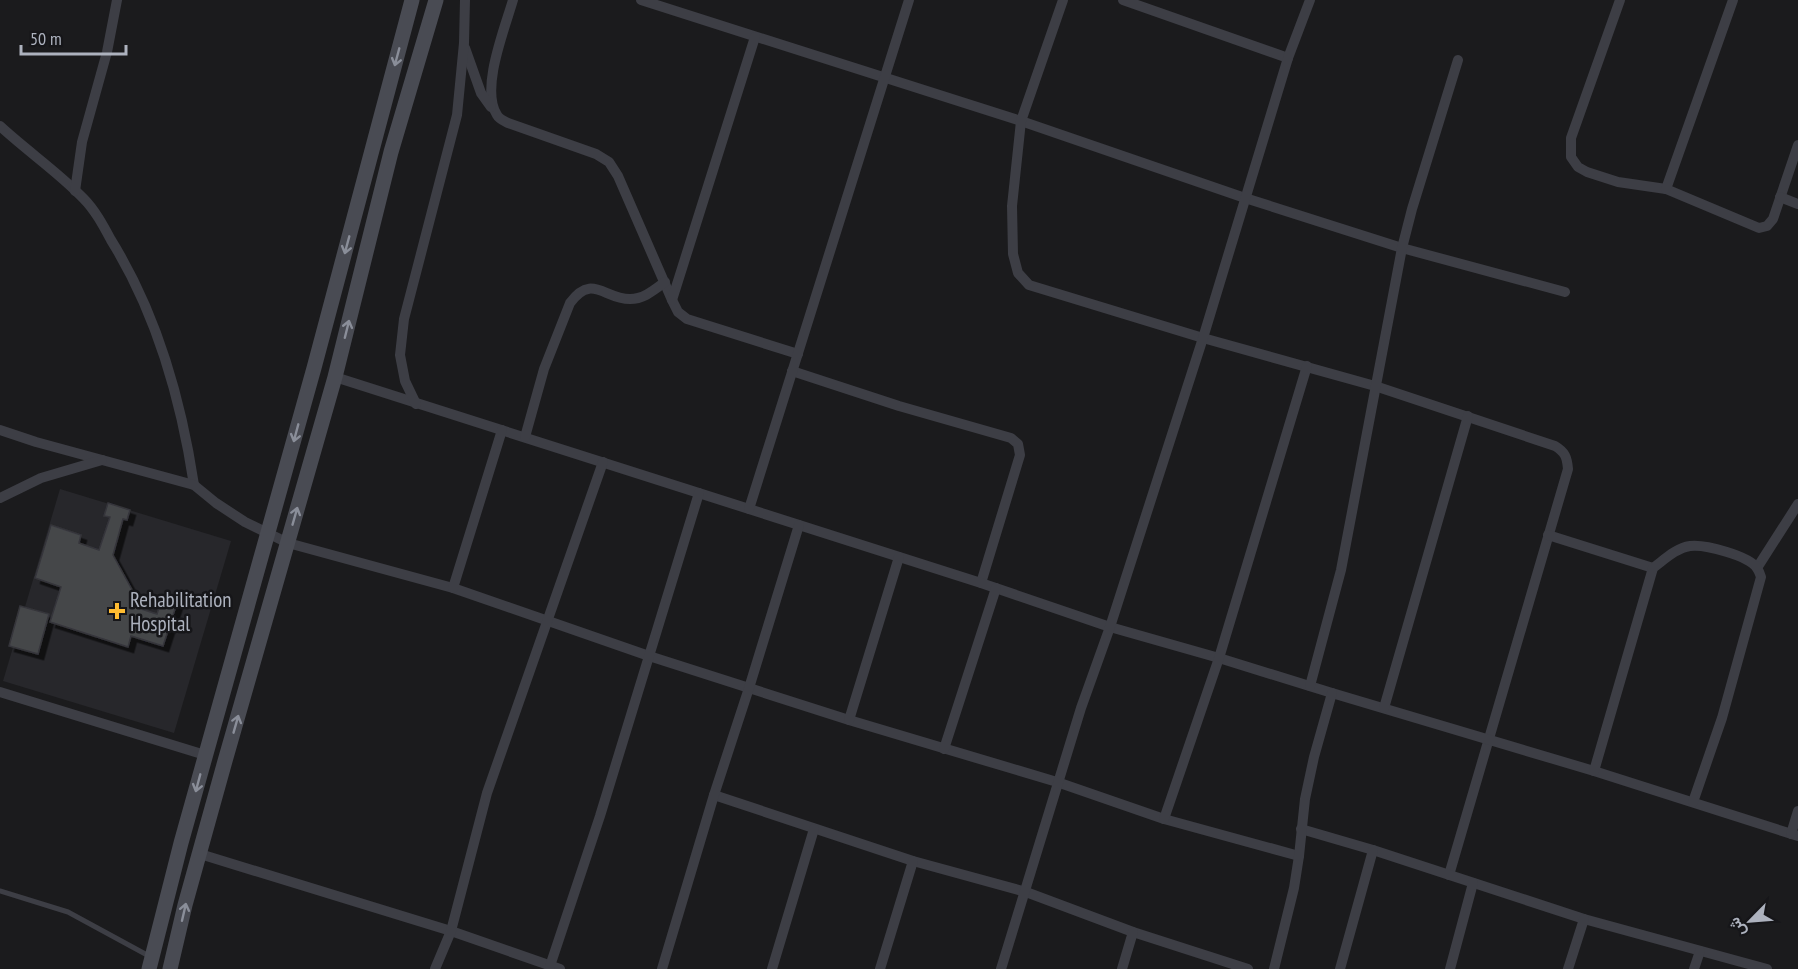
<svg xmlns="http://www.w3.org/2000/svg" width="1798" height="969" viewBox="0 0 1798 969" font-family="'PT Sans Narrow',Vazirmatn,sans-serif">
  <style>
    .built { fill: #27272b }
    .building { fill: #45464a; stroke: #35353a; stroke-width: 1.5; filter: url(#shadow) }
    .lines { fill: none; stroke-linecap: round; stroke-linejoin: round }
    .lane { stroke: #3d3e45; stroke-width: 5 }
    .street { stroke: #3d3e45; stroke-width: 10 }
    .secondary { stroke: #494b53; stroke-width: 15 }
    .oneway { stroke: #8a8e99 }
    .poi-dot { fill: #ffbc31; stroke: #161619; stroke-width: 2 }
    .labels { text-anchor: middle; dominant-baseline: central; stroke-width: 5; stroke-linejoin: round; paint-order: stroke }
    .poi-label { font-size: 21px; fill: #adb2be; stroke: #161619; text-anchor: start }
  </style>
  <defs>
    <filter id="shadow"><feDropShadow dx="5.5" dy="5.5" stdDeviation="0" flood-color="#0009"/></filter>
  </defs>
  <rect width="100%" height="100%" fill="#1b1b1d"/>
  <path class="built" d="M 60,489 L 231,541 L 174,733 L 3,681 Z"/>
  <g class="building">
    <path d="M 108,503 L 130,510 L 127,520 L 123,519 L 113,555 L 135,595 L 132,606 L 157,614 L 162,599 L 177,603 L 163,646 L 131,636 L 128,647 L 50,622 L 61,587 L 35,578 L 51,525 L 81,535 L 79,543 L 99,550 L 110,517 L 104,516 Z"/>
    <path d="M 20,606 L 49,614 L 38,654 L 9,646 Z"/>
  </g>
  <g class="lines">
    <path class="lane" d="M 0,891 L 68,912 L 149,956"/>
    <g class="street">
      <path d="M 513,0 C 505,28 480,89 497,115 C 499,119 504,121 508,123 L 596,154 L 609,162 L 618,176 L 672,300 L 678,312 L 687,319 L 798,354"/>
      <path d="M 641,0 L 1021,121 L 1245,198 L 1402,248 L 1565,292"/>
      <path d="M 1063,0 L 1021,121 L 1012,206 L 1013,254 L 1018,273 L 1029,285 L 1203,338 L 1375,386 L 1555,446 C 1565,452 1567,457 1568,469 L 1449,875"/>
      <path d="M 1123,0 L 1288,58"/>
      <path d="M 1620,0 L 1571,138 L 1571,157 L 1578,167 L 1587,172 L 1618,182 L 1666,189 L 1759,228 L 1767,226 L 1773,219 L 1798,145"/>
      <path d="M 465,48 L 481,93 L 491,107"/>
      <path d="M 0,126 C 27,151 58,172 83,198 C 95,210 103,225 111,240 C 157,314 181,399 194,485"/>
      <path d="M 1666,189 L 1733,0"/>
      <path d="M 75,191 L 82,142 L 107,52 L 117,0"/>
      <path d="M 1780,197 L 1798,204"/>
      <path d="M 672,300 L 755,37"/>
      <path d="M 792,371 L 899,406 L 1011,438 L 1018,444 L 1020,455 L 981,583"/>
      <path d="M 335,377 L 981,583 L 1110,627 L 1219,658 L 1332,693 L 1594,771 L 1798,836"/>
      <path d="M 416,404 L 405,381 L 400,355 L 404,319 L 457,115 L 464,43 L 465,0"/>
      <path d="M 0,430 L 36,442 L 194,485 L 216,503 L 245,522 L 288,543 L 453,588 L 649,656 L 849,720 L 1057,782 L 1164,819 L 1299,856"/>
      <path d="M 525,437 L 544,369 L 570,303 C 592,273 604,299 630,299 C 644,299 654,290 665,282"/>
      <path d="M 0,498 L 41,478 L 102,460"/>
      <path d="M 749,509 L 909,0"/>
      <path d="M 1548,535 L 1653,568"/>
      <path d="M 1757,568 L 1798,504"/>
      <path d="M 453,588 L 502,430"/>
      <path d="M 1310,686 L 1341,570 L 1402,248 L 1412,209 L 1458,60"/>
      <path d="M 0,692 L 205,755"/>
      <path d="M 1384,708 L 1468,416"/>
      <path d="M 849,720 L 899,557"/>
      <path d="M 944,749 L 996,588"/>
      <path d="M 1594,771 L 1653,568 C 1664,560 1676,548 1690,546 C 1705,544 1749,556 1757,568 C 1759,571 1760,574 1761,577 L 1722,718 L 1693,802"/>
      <path d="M 714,795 L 913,861 L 1026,892 L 1133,932 L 1248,969"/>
      <path d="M 1164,819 L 1219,658 L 1307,366"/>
      <path d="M 1301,829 L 1373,850 L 1584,919 L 1767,969"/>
      <path d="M 1791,834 L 1798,811"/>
      <path d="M 200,854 L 451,931 L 560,969"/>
      <path d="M 550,966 L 600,816 L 699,493"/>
      <path d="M 435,969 L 451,931 L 487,793 L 603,462"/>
      <path d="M 662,969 L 714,795 L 749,688 L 799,525"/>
      <path d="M 772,969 L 814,829"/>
      <path d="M 880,969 L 913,861"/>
      <path d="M 1001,969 L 1081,708 L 1110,627 L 1203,338 L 1288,58 L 1310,0"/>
      <path d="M 1122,969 L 1133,932"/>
      <path d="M 1274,969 L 1294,888 L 1299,856 L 1305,799 L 1314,757 L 1332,693"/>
      <path d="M 1340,969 L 1373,850"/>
      <path d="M 1450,969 L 1473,883"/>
      <path d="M 1568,969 L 1584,919"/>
      <path d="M 1694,969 L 1700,951"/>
    </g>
    <g class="secondary">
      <path d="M 149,969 L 181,843 L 314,368 L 412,0"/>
      <path d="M 170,969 L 185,905 L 225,761 L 335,377 L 391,152 L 436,0"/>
    </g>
  </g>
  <defs><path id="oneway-shaft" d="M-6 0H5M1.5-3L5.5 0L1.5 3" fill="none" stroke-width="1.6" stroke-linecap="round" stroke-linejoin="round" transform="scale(1.5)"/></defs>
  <g class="oneway">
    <use href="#oneway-shaft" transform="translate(397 57) rotate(105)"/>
    <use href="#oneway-shaft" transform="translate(347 245) rotate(105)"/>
    <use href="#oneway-shaft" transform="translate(347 329) rotate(-76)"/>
    <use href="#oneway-shaft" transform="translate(296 433) rotate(105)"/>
    <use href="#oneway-shaft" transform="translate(295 516) rotate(-74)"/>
    <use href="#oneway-shaft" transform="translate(236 724) rotate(-74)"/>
    <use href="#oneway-shaft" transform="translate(198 783) rotate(105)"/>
    <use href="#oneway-shaft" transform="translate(184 912) rotate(-77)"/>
  </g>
  <path class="poi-dot" d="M114 602h6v6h6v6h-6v6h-6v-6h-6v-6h6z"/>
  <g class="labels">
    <g class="poi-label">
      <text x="130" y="599">Rehabilitation<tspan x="130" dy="24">Hospital</tspan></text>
    </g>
  </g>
  <g transform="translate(1750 921) rotate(245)" stroke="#161619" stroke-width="4.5" paint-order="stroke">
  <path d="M0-4.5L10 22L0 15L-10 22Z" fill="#adb2be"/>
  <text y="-9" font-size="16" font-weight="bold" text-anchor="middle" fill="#adb2be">ش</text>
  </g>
  <path d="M21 45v9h105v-9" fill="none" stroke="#adb2be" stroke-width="3"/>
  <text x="30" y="45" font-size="18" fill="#adb2be" stroke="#161619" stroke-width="4.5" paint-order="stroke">50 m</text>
</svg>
